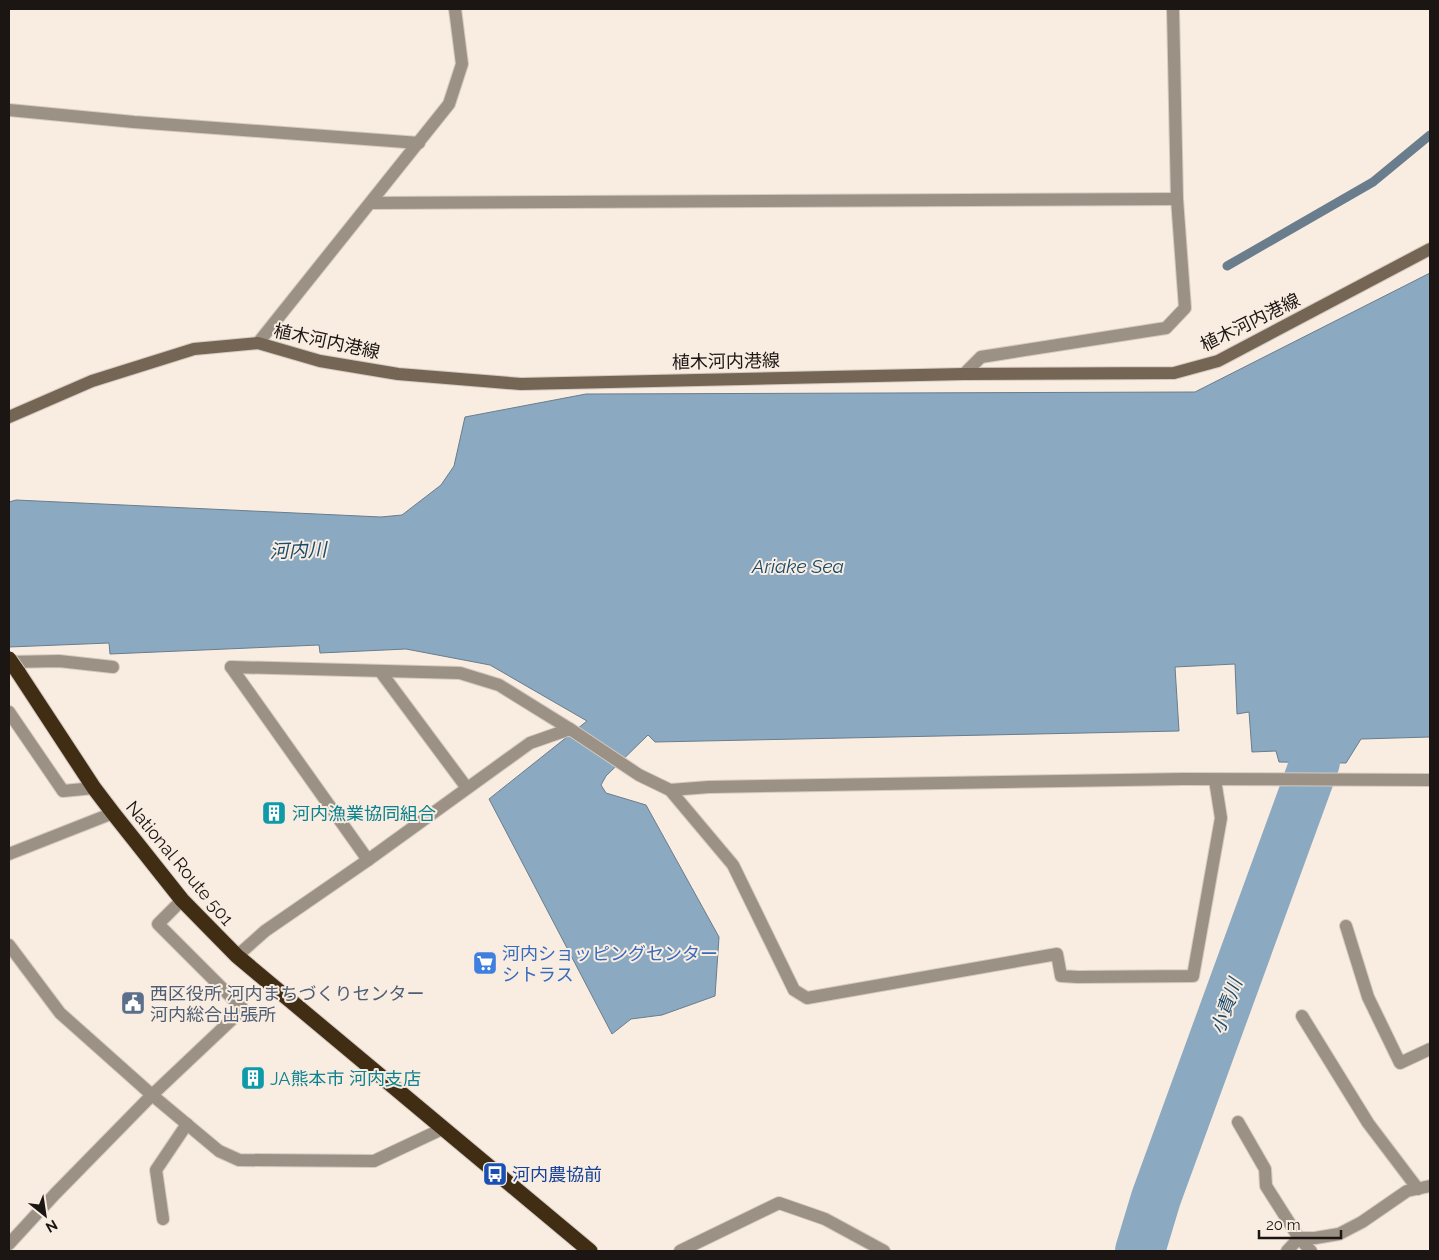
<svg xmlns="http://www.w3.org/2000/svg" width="1439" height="1260" viewBox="0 0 1439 1260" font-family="Raleway,'Noto Sans JP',sans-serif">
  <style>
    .water { fill: #8ba9c0; stroke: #697d8c }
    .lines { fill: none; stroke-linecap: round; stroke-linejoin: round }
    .stream { stroke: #697d8c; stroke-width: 9 }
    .river { stroke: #8ba9c0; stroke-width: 50 }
    .lane-casing { stroke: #d5cac0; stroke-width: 14 }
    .street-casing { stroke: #d5cac0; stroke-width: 14 }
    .secondary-casing { stroke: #d5cac0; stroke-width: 14 }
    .highway-casing { stroke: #d5cac0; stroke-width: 17 }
    .lane { stroke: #9c9185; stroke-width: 12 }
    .street { stroke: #9c9185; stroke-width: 12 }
    .secondary { stroke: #746554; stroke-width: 12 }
    .highway { stroke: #402d14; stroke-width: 15 }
    .highway-bridge-casing { stroke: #d5cac0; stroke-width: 17; stroke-linecap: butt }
    .highway-bridge { stroke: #402d14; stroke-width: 15 }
    .labels { text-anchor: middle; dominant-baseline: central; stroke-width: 4; stroke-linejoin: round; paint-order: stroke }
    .street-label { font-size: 18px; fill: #1b1613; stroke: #f9ece1 }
    .culture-label { font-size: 18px; fill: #0d838f; stroke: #f9ece1; text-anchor: start }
    .shop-label { font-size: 18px; fill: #366cbe; stroke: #f9ece1; text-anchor: start }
    .service-label { font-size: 18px; fill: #4e5e75; stroke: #f9ece1; text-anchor: start }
    .transit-label { font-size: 18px; fill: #164399; stroke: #f9ece1; text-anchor: start }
    .water-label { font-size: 19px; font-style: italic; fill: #174c6d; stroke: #f9ece1 }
  </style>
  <rect width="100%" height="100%" fill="#f9ece1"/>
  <path class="water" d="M 1430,273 L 1430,737 L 1361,739 L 1346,763 L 1279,762 L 1276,751 L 1252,752 L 1249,712 L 1237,714 L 1235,664 L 1175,667 L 1179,731 L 655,742 L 648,735 L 606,776 L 601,785 L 606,793 L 646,805 L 719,937 L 715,996 L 662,1015 L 631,1019 L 612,1034 L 489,799 L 587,721 L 490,665 L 406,649 L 320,653 L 319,645 L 110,654 L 109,643 L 9,647 L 9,502 L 16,500 L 381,517 L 402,515 L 441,485 L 454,466 L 465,417 L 586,394 L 1195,392 Z"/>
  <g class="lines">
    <path class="stream" d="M 1227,266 L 1373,182 L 1430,135"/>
    <path class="river" d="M 1140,1251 L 1156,1198 L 1315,762"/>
    <defs>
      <g id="lane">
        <path d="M 1346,926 L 1368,997 L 1400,1063 L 1430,1049"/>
        <path d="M 1302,1016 L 1368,1123 L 1418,1189"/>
        <path d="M 152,1095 L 243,1009 L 158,924 L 182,900"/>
        <path d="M 1238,1122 L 1265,1169 L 1266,1186 L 1299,1238 L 1311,1251"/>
      </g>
      <g id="street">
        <path d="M 9,110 L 134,122 L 419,143"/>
        <path d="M 371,203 L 1177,199"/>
        <path d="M 258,343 L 449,104 L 462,64 L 455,9"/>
        <path d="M 964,374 L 981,357 L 1166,328 L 1185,308 L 1177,199 L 1173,9"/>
        <path d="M 9,662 L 59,661 L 113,667"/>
        <path d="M 231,667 L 460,673 L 499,685 L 570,729 L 639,775 L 670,790 L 733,865 L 794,990 L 807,998 L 1057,954 L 1061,976 L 1078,977 L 1193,976 L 1221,818 L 1215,780"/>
        <path d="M 231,667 L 368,860"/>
        <path d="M 380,671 L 467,788"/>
        <path d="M 9,712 L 63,791 L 94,788"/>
        <path d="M 670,790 L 709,787 L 1183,779 L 1430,780"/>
        <path d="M 9,854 L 113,813"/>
        <path d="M 9,945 L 60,1013 L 152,1095 L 219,1151 L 239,1160 L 374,1161 L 442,1129"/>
        <path d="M 237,956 L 265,931 L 368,860 L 530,743 L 570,729"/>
        <path d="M 163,1219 L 156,1170 L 187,1124"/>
        <path d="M 9,1244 L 55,1194 L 152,1095"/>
        <path d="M 680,1251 L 779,1203 L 825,1219 L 884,1251"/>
        <path d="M 1287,1251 L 1299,1238 L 1315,1238 L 1339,1234 L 1362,1222 L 1407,1191 L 1430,1186"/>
      </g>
      <path id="secondary" d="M 9,417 L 92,381 L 194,349 L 258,343 L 320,361 L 398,374 L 521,384 L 964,374 L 1174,373 L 1218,361 L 1430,249"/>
      <path id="highway" d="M 18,672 L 94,788 L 113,813 L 182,900 L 237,956 L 590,1251"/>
    </defs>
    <use href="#lane" class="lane-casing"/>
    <use href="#street" class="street-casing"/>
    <use href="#secondary" class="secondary-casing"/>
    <use href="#highway" class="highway-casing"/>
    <use href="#lane" class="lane"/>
    <use href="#street" class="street"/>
    <use href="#secondary" class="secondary"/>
    <use href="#highway" class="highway"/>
    <defs>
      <path id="highway-bridge" d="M 9,659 L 18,672"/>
    </defs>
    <use href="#highway-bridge" class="highway-bridge-casing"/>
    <use href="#highway-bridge" class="highway-bridge"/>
  </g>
  <defs>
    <symbol id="building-square" viewBox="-11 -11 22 22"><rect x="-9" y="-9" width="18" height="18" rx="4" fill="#0f9aa8" stroke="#f9ece1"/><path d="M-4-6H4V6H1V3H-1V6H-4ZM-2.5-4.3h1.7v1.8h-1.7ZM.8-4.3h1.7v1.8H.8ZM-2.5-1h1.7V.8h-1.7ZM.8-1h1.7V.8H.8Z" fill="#fff"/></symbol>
    <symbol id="supermarket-square" viewBox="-11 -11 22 22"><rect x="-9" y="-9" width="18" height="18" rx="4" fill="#3f7fe0" stroke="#f9ece1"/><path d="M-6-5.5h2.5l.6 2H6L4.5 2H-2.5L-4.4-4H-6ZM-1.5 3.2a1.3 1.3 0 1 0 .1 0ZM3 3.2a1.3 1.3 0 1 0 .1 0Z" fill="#fff"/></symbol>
    <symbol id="civic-square" viewBox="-11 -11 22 22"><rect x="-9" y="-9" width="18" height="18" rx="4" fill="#5c6f8a" stroke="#f9ece1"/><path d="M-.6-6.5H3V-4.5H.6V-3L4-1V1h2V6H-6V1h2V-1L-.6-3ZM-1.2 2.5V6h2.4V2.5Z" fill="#fff"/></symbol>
    <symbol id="bus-square" viewBox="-11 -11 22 22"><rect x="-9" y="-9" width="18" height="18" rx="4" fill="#1a4fb4" stroke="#f9ece1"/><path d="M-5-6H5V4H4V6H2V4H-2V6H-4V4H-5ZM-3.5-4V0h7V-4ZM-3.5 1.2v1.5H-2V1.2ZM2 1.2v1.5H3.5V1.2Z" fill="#fff"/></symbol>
  </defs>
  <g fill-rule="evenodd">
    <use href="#building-square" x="260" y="799" width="28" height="28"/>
    <use href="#supermarket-square" x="471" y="949" width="28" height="28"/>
    <use href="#civic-square" x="119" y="989" width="28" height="28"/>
    <use href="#building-square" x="239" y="1064" width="28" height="28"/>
    <use href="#bus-square" x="481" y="1160" width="28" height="28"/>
  </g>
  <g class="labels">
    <g class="street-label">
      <text transform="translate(1250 322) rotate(-26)">植木河内港線</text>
      <text transform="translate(327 341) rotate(12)">植木河内港線</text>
      <text transform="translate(726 361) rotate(-1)">植木河内港線</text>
      <text transform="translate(180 863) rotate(50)">National Route 501</text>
    </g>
    <g class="culture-label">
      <text x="292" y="813">河内漁業協同組合</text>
      <text x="270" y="1078">JA熊本市 河内支店</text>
    </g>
    <g class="shop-label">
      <text x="502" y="953">河内ショッピングセンター<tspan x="502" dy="21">シトラス</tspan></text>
    </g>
    <g class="service-label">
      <text x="150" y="993">西区役所 河内まちづくりセンター<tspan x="150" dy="21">河内総合出張所</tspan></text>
    </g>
    <g class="transit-label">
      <text x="512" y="1174">河内農協前</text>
    </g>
    <g class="water-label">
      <text transform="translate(298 550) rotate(-2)">河内川</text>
      <text x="798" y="566">Ariake Sea</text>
      <text transform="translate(1226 1006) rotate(-70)">小責川</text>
    </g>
  </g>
  <rect width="1439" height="1260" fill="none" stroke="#1b1613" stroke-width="20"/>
  <g transform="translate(45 1215) rotate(150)" stroke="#f9ece1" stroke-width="4" paint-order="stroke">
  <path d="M0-4L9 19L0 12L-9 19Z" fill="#1b1613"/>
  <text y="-8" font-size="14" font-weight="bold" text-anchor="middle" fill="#1b1613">N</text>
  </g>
  <path d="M1259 1230v8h82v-8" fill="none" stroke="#1b1613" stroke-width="2.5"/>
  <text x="1266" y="1230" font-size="15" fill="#1b1613" stroke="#f9ece1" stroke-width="4" paint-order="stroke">20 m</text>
</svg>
